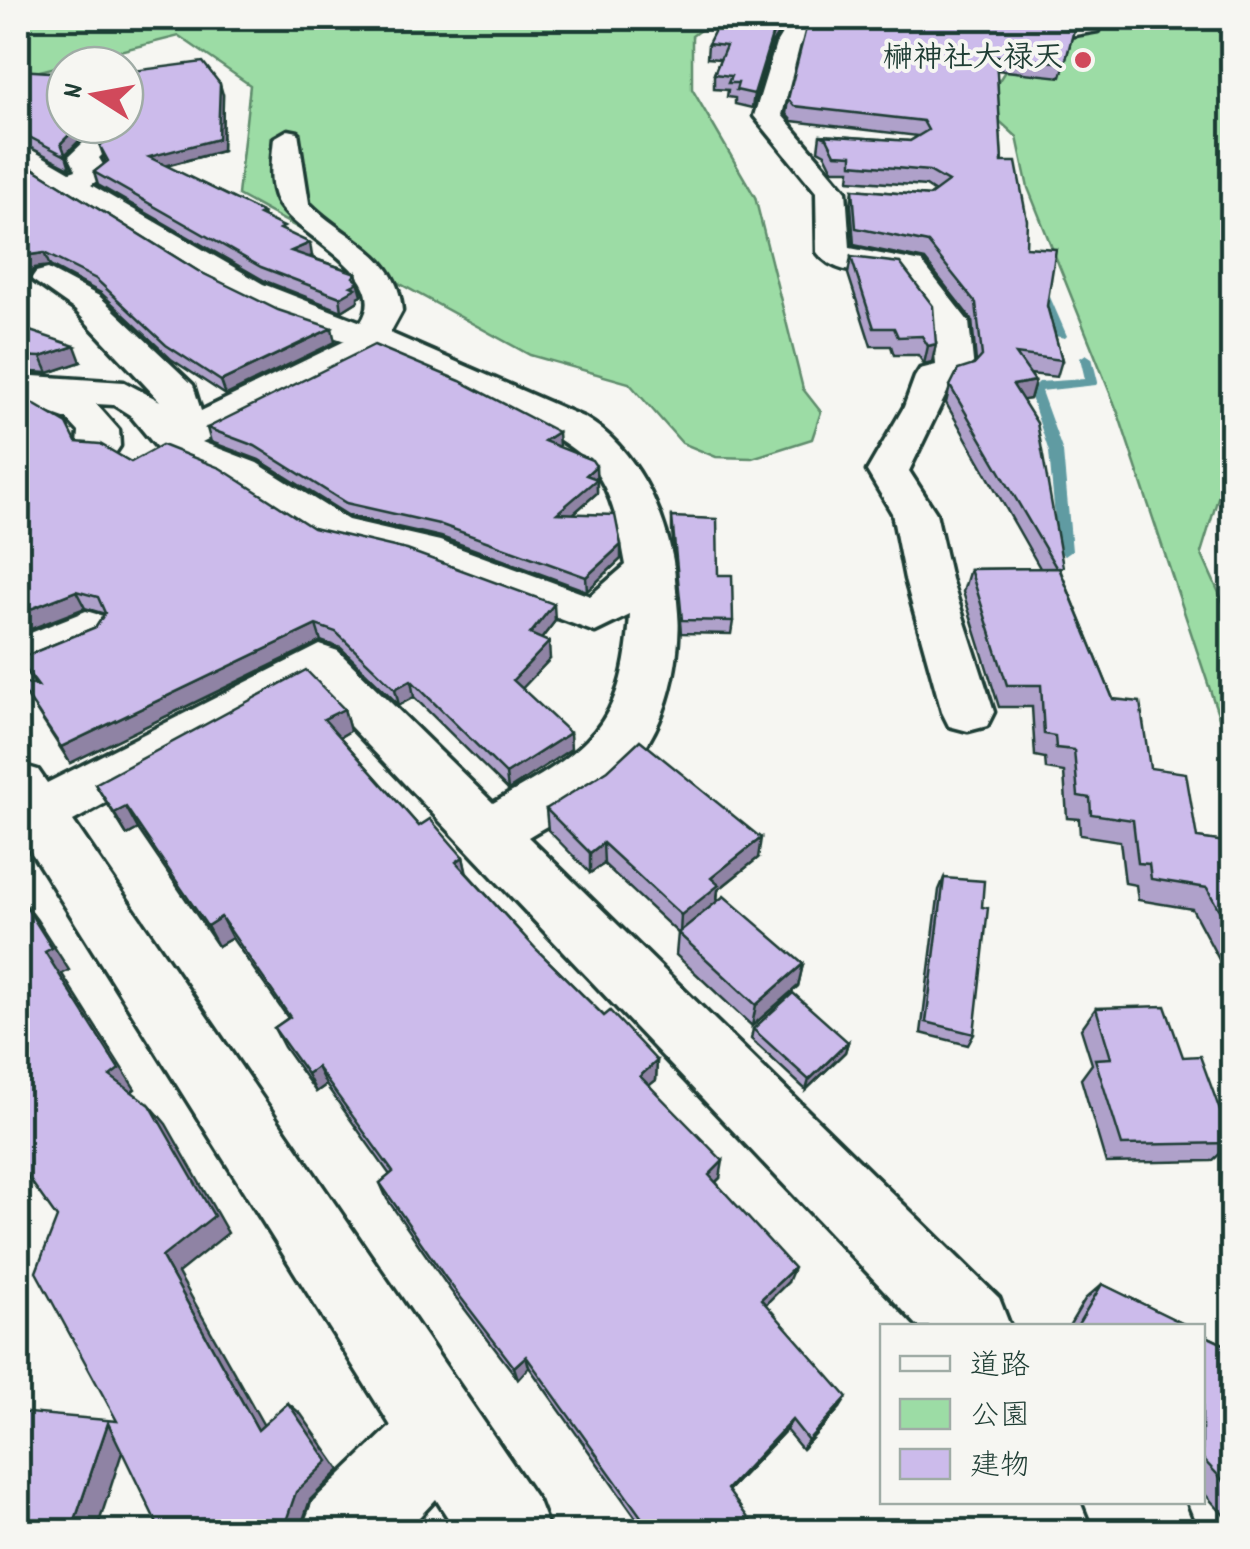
<svg xmlns="http://www.w3.org/2000/svg" width="1250" height="1549" viewBox="0 0 1250 1549" font-family="Dekko,'Klee One',sans-serif">
  <style>
    .green { fill: #9cdca5; stroke: #5e8c6c; stroke-width: 2.5 }
    .lines { fill: none; stroke-linecap: round; stroke-linejoin: round }
    .stream { fill: #619ba2; fill-rule: evenodd }
    .minor-casing { stroke: #1f3d34; stroke-width: 7 }
    .minor { fill: #f6f6f2; fill-rule: evenodd }
    .wall { fill: #afa1ca; stroke: #1f3d34; stroke-width: 2.5 }
    .shaded-wall { fill: #8f83a4; stroke: #1f3d34; stroke-width: 2.5 }
    .building { fill: #ccbbeb; stroke: #1f3d34; stroke-width: 2.5 }
    .poi-dot { fill: #d1495b; stroke: #f6f6f2; stroke-width: 4 }
    .labels { text-anchor: middle; dominant-baseline: central; stroke-width: 8; stroke-linejoin: round; paint-order: stroke }
    .far-poi-label { font-size: 30px; font-weight: bold; fill: #1f3d34; stroke: #f6f6f2; text-anchor: end }
  </style>
  <rect width="100%" height="100%" fill="#f6f6f2"/>
  <filter id="ink" filterUnits="userSpaceOnUse"><feTurbulence type="fractalNoise" baseFrequency=".01" numOctaves="2"/><feDisplacementMap in="SourceGraphic" scale="20" xChannelSelector="R" yChannelSelector="G"/><feConvolveMatrix kernelMatrix="1 2 1 2 8 2 1 2 1" color-interpolation-filters="sRGB"/></filter>
  <g filter="url(#ink)">
    <g class="green">
      <path d="M 18,18 L 716,18 L 692,36 L 692,89 L 755,197 L 803,389 L 821,412 L 812,439 L 752,458 L 716,457 L 682,443 L 629,383 L 530,355 L 238,195 L 250,85 L 179,36 L 32,73 L 18,72 Z"/>
      <path d="M 1100,18 L 1207,18 L 1232,34 L 1232,452 L 1201,553 L 1232,622 L 1232,756 L 1118,413 L 1028,188 L 1017,137 L 983,106 L 1005,71 Z"/>
    </g>
    <g class="lines">
      <g class="stream">
        <path d="M 1038,278 L 1043,281 L 1067,336 L 1065,338 L 1055,336 L 1033,281 Z"/>
        <path d="M 1086,354 L 1092,358 L 1098,382 L 1096,385 L 1041,391 L 1063,452 L 1072,551 L 1065,556 L 1058,551 L 1049,452 L 1029,391 L 1039,382 L 1085,379 L 1080,358 Z"/>
      </g>
      <defs>
        <g id="minor">
          <path d="M 792,18 L 815,18 L 800,44 L 782,115 L 846,191 L 850,248 L 922,262 L 969,322 L 974,371 L 968,379 L 951,384 L 909,471 L 936,513 L 951,579 L 994,712 L 987,726 L 968,731 L 949,726 L 942,712 L 905,579 L 892,513 L 867,471 L 904,407 L 915,377 L 920,369 L 936,365 L 933,323 L 899,277 C 872,273 834,276 817,252 L 816,192 L 754,116 L 776,44 Z"/>
          <path d="M 1090,19 L 1098,21 L 1098,31 L 1063,37 L 1051,30 L 1055,25 Z"/>
          <path d="M 88,125 L 116,125 L 115,142 L 99,158 L 108,173 L 91,185 L 263,284 L 361,322 C 394,273 295,237 277,201 C 268,182 272,159 274,138 L 288,130 L 298,132 L 309,203 C 344,240 398,252 402,311 L 390,333 L 585,418 C 684,477 706,657 644,749 C 616,789 569,813 528,837 L 999,1298 L 1010,1326 L 918,1326 L 314,688 L 73,821 L 538,1501 L 550,1532 L 457,1532 L 436,1499 L 405,1532 L 301,1532 L 313,1501 L 391,1426 L 18,831 L 18,764 L 38,770 L 47,783 L 320,645 L 338,651 L 493,803 C 588,749 623,730 630,615 L 595,632 L 411,563 L 318,541 L 227,481 L 180,466 L 159,450 L 130,415 L 114,405 L 96,404 L 119,430 L 120,446 L 114,455 L 99,458 L 84,455 L 78,446 L 79,432 L 67,419 L 20,402 L 18,375 L 124,382 L 160,401 L 75,310 L 31,279 L 36,272 L 48,269 L 99,296 L 193,385 L 201,411 L 345,341 L 283,320 L 204,281 L 18,164 L 18,142 L 70,172 L 76,170 L 69,156 L 87,139 ZM 376,354 C 427,377 566,428 594,469 C 614,497 620,532 626,565 L 590,596 L 440,541 L 348,520 L 257,463 L 202,442 Z"/>
          <path d="M 86,611 L 103,616 L 110,628 L 103,640 L 18,675 L 18,638 Z"/>
          <path d="M 1084,1502 L 1184,1502 L 1196,1532 L 1096,1532 Z"/>
        </g>
      </defs>
      <use href="#minor" class="minor-casing"/>
      <use href="#minor" class="minor"/>
    </g>
    <g class="wall">
      <path d="M 813,18 L 1073,18 L 1056,21 L 1065,27 L 1075,26 L 1061,77 L 996,70 L 1002,162 L 1026,247 L 1047,306 L 1062,360 L 1057,377 L 1030,374 L 1035,381 L 1030,399 L 1022,400 L 1061,572 L 1113,699 L 1150,768 L 1197,838 L 1232,843 L 1232,984 L 1192,909 L 1138,900 L 1136,885 L 1125,883 L 1120,841 L 1080,835 L 1079,819 L 1067,818 L 1064,772 L 1046,769 L 1045,758 L 1035,756 L 1032,707 L 999,707 L 963,592 L 970,569 L 1040,568 L 946,403 L 950,386 L 976,362 L 972,320 L 925,260 L 854,245 L 851,205 L 853,189 L 929,196 L 935,192 L 926,186 L 849,180 L 850,170 L 833,170 L 825,154 L 818,150 L 820,135 L 910,141 L 918,136 L 792,121 L 786,114 L 788,99 Z"/>
      <path d="M 772,43 L 752,108 L 735,104 L 735,98 L 727,97 L 728,90 L 714,89 L 714,74 L 720,59 L 707,58 L 708,44 Z"/>
      <path d="M 18,70 L 65,125 L 85,125 L 83,137 L 66,155 L 70,168 L 18,141 Z"/>
      <path d="M 223,95 L 222,151 L 166,166 L 263,213 L 264,217 L 285,232 L 312,256 L 310,257 L 356,273 L 362,295 L 358,297 L 358,301 L 342,311 L 265,281 L 98,185 L 94,172 L 106,163 L 100,146 L 115,130 Z"/>
      <path d="M 18,159 L 198,271 L 335,342 L 226,395 L 171,359 L 101,293 L 50,266 L 35,268 L 29,275 L 18,268 Z"/>
      <path d="M 851,257 L 936,344 L 932,362 L 924,364 L 918,355 L 894,355 L 891,346 L 871,346 L 848,274 Z"/>
      <path d="M 18,327 L 81,362 L 48,373 L 18,371 L 18,374 Z"/>
      <path d="M 207,428 L 559,446 L 558,447 L 597,479 L 597,493 L 573,514 L 621,545 L 621,559 L 587,591 L 441,537 L 349,516 L 259,460 L 211,442 Z"/>
      <path d="M 76,442 L 313,528 L 555,621 L 541,639 L 550,659 L 522,688 L 571,749 L 508,790 L 414,697 L 399,705 L 341,648 L 321,641 L 70,763 L 18,682 L 35,685 L 18,659 L 96,627 L 105,614 L 85,608 L 18,634 Z"/>
      <path d="M 672,517 L 718,575 L 733,621 L 731,634 L 681,633 L 672,530 Z"/>
      <path d="M 344,709 L 350,731 L 340,737 L 419,826 L 463,857 L 466,872 L 536,949 L 604,1016 L 657,1061 L 656,1080 L 649,1085 L 720,1178 L 716,1182 L 788,1282 L 765,1304 L 840,1408 L 802,1449 L 786,1430 L 728,1491 L 744,1532 L 646,1532 L 529,1367 L 518,1379 L 451,1291 L 387,1199 L 380,1183 L 390,1175 L 326,1085 L 316,1092 L 284,1047 L 274,1028 L 288,1018 L 232,938 L 218,946 L 138,829 L 127,835 L 95,784 Z"/>
      <path d="M 546,809 L 758,858 L 718,890 L 717,902 L 803,964 L 798,986 L 752,1026 L 676,955 L 678,933 L 604,864 L 590,873 L 548,830 Z"/>
      <path d="M 944,878 L 974,1034 L 968,1045 L 921,1033 L 939,890 Z"/>
      <path d="M 1096,1008 L 1183,1057 L 1232,1143 L 1212,1161 L 1106,1163 L 1081,1079 L 1092,1064 L 1081,1029 Z"/>
      <path d="M 753,1029 L 848,1042 L 845,1052 L 806,1090 L 751,1039 Z"/>
      <path d="M 1102,1284 L 1188,1326 L 1069,1326 L 1085,1299 Z"/>
      <path d="M 1202,1334 L 1232,1348 L 1232,1524 L 1202,1491 Z"/>
    </g>
    <g class="shaded-wall">
      <path d="M 781,18 L 788,18 L 772,43 L 752,108 L 754,94 L 774,29 Z"/>
      <path d="M 1051,18 L 1073,18 L 1054,21 Z"/>
      <path d="M 220,84 L 223,95 L 222,151 L 153,169 L 149,157 Z"/>
      <path d="M 79,125 L 85,125 L 83,137 L 65,155 L 61,143 Z"/>
      <path d="M 310,243 L 312,256 L 294,264 L 291,251 Z"/>
      <path d="M 44,253 L 50,266 L 35,268 L 29,275 L 23,262 L 30,255 Z"/>
      <path d="M 356,273 L 362,295 L 358,297 L 358,301 L 342,311 L 340,297 Z"/>
      <path d="M 332,328 L 335,342 L 226,395 L 221,381 Z"/>
      <path d="M 936,344 L 932,362 L 924,364 L 928,346 Z"/>
      <path d="M 75,346 L 81,362 L 48,373 L 41,357 Z"/>
      <path d="M 1035,381 L 1030,399 L 1008,403 L 1013,385 Z"/>
      <path d="M 558,432 L 559,446 L 545,455 L 544,441 Z"/>
      <path d="M 596,466 L 597,493 L 558,527 L 557,513 L 586,475 Z"/>
      <path d="M 621,545 L 621,559 L 587,591 L 586,577 Z"/>
      <path d="M 76,591 L 85,608 L 18,634 L 18,614 Z"/>
      <path d="M 554,604 L 555,621 L 532,651 L 530,634 Z"/>
      <path d="M 316,625 L 321,641 L 70,763 L 61,747 Z"/>
      <path d="M 549,642 L 550,659 L 515,696 L 513,680 Z"/>
      <path d="M 411,680 L 414,697 L 399,705 L 395,689 Z"/>
      <path d="M 344,709 L 350,731 L 331,742 L 324,719 Z"/>
      <path d="M 570,733 L 571,749 L 508,790 L 506,774 Z"/>
      <path d="M 126,807 L 138,829 L 127,835 L 114,813 Z"/>
      <path d="M 761,838 L 758,858 L 718,890 L 716,905 L 680,934 L 681,915 L 711,878 Z"/>
      <path d="M 603,843 L 604,864 L 590,873 L 590,853 Z"/>
      <path d="M 463,857 L 468,879 L 456,862 Z"/>
      <path d="M 20,897 L 37,920 L 69,970 L 62,974 L 135,1089 L 127,1096 L 110,1076 L 45,952 Z"/>
      <path d="M 221,917 L 232,938 L 218,946 L 207,926 Z"/>
      <path d="M 803,964 L 798,986 L 752,1026 L 756,1005 Z"/>
      <path d="M 848,1042 L 845,1052 L 806,1090 L 809,1080 Z"/>
      <path d="M 657,1061 L 656,1080 L 639,1094 L 640,1076 Z"/>
      <path d="M 317,1067 L 326,1085 L 316,1092 L 307,1074 Z"/>
      <path d="M 150,1105 L 166,1124 L 228,1233 L 178,1273 L 272,1440 L 258,1430 L 162,1257 Z"/>
      <path d="M 18,1161 L 34,1175 L 25,1181 L 18,1175 Z"/>
      <path d="M 723,1161 L 720,1178 L 706,1191 L 709,1175 Z"/>
      <path d="M 794,1268 L 788,1282 L 757,1313 L 761,1299 Z"/>
      <path d="M 526,1356 L 529,1367 L 518,1379 L 514,1367 Z"/>
      <path d="M 847,1397 L 840,1408 L 802,1449 L 808,1440 Z"/>
      <path d="M 288,1403 L 301,1414 L 340,1470 L 310,1500 L 299,1532 L 284,1527 Z"/>
      <path d="M 792,1420 L 786,1430 L 723,1496 L 727,1489 Z"/>
      <path d="M 108,1423 L 128,1434 L 96,1532 L 71,1532 Z"/>
    </g>
    <g class="building">
      <path d="M 721,18 L 781,18 L 774,29 L 754,94 L 736,90 L 738,83 L 728,83 L 731,76 L 714,74 L 726,46 L 708,44 Z"/>
      <path d="M 813,18 L 1051,18 L 1065,27 L 1075,26 L 1065,63 L 996,56 L 1002,162 L 1016,162 L 1027,220 L 1026,247 L 1056,249 L 1047,306 L 1062,360 L 1016,354 L 1035,381 L 1013,385 L 1037,423 L 1063,567 L 1057,569 L 950,386 L 958,370 L 974,365 L 982,356 L 976,303 L 928,243 L 856,228 L 853,189 L 929,196 L 948,182 L 929,171 L 852,164 L 852,155 L 835,154 L 827,138 L 820,135 L 910,141 L 928,130 L 923,121 L 794,106 L 788,99 L 805,32 Z"/>
      <path d="M 203,62 L 220,84 L 218,139 L 149,157 L 263,213 L 259,215 L 284,227 L 280,229 L 310,243 L 291,251 L 356,273 L 353,277 L 359,282 L 351,286 L 356,288 L 340,297 L 261,267 L 94,172 L 108,161 L 100,146 L 115,130 L 115,125 L 125,125 L 125,72 Z"/>
      <path d="M 18,70 L 65,73 L 65,125 L 79,125 L 61,143 L 66,156 L 18,131 Z"/>
      <path d="M 18,159 L 198,271 L 278,310 L 332,328 L 221,381 L 166,345 L 96,279 L 44,253 L 30,255 L 23,262 L 18,258 Z"/>
      <path d="M 851,257 L 900,263 L 933,306 L 936,344 L 928,346 L 922,336 L 898,337 L 894,328 L 874,328 Z"/>
      <path d="M 18,327 L 75,346 L 41,357 L 18,356 Z"/>
      <path d="M 374,345 L 460,381 L 558,432 L 544,441 L 592,460 L 596,466 L 586,475 L 597,479 L 557,513 L 615,515 L 621,545 L 586,577 L 439,524 L 346,503 L 255,446 L 207,428 Z"/>
      <path d="M 18,395 L 67,424 L 76,442 L 100,444 L 131,462 L 162,445 L 220,468 L 313,528 L 407,550 L 554,604 L 530,634 L 549,642 L 513,680 L 570,733 L 506,774 L 411,680 L 395,689 L 336,632 L 316,625 L 61,747 L 18,682 L 38,686 L 18,659 L 96,627 L 105,613 L 98,597 L 76,591 L 18,614 Z"/>
      <path d="M 672,517 L 717,519 L 718,575 L 732,575 L 733,621 L 682,620 Z"/>
      <path d="M 1059,568 L 1113,699 L 1140,702 L 1150,768 L 1186,773 L 1197,838 L 1232,843 L 1232,934 L 1207,888 L 1151,879 L 1149,864 L 1138,863 L 1133,820 L 1091,814 L 1090,798 L 1078,796 L 1074,750 L 1056,748 L 1055,736 L 1044,734 L 1041,685 L 1007,685 L 970,569 Z"/>
      <path d="M 306,670 L 344,709 L 324,719 L 419,826 L 430,819 L 463,857 L 456,862 L 536,949 L 604,1016 L 610,1011 L 657,1061 L 640,1076 L 723,1161 L 709,1175 L 794,1268 L 761,1299 L 847,1397 L 808,1440 L 792,1420 L 727,1489 L 751,1522 L 743,1532 L 652,1532 L 526,1356 L 514,1367 L 445,1277 L 380,1183 L 393,1172 L 317,1067 L 307,1074 L 274,1028 L 290,1017 L 221,917 L 207,926 L 126,807 L 114,813 L 95,784 Z"/>
      <path d="M 640,740 L 761,838 L 711,878 L 719,885 L 681,915 L 603,843 L 590,853 L 546,809 L 608,770 Z"/>
      <path d="M 944,878 L 984,881 L 982,907 L 988,908 L 974,1034 L 926,1022 Z"/>
      <path d="M 724,896 L 803,964 L 756,1005 L 678,933 Z"/>
      <path d="M 20,897 L 52,948 L 45,952 L 119,1069 L 110,1076 L 150,1105 L 214,1216 L 162,1257 L 258,1430 L 288,1403 L 328,1461 L 296,1492 L 284,1527 L 312,1529 L 314,1532 L 161,1532 L 108,1423 L 71,1532 L 18,1532 L 18,1412 L 117,1421 L 36,1272 L 57,1218 L 18,1163 L 18,899 Z"/>
      <path d="M 793,993 L 848,1042 L 809,1080 L 753,1029 Z"/>
      <path d="M 1165,1006 L 1183,1057 L 1200,1056 L 1232,1143 L 1122,1145 L 1095,1059 L 1111,1058 L 1096,1008 Z"/>
      <path d="M 1102,1284 L 1188,1326 L 1077,1326 Z"/>
      <path d="M 1202,1334 L 1232,1348 L 1232,1490 L 1202,1458 Z"/>
    </g>
  </g>
  <circle class="poi-dot" cx="1083" cy="60" r="10"/>
  <g class="labels">
    <g class="far-poi-label">
      <text x="1063" y="60">榊神社大禄天</text>
    </g>
  </g>
  <rect width="1250" height="1549" fill="none" stroke="#f6f6f2" stroke-width="60"/>
  <rect x="30" y="30" width="1190" height="1489" fill="none" stroke="#1f3d34" stroke-width="4" filter="url(#ink)"/>
  <rect x="880" y="1324" width="325" height="180" fill="#f6f6f2" stroke="#a0aca6" stroke-width="2.5"/>
  <rect x="900" y="1356" width="50" height="15" fill="#f6f6f2" stroke="#a0aca6" stroke-width="2.5"/>
  <text x="970" y="1374" font-size="30" fill="#1f3d34">道路</text>
  <rect x="900" y="1399" width="50" height="30" fill="#9cdca5" stroke="#a0aca6" stroke-width="2.5"/>
  <text x="970" y="1424" font-size="30" fill="#1f3d34">公園</text>
  <rect x="900" y="1449" width="50" height="30" fill="#ccbbeb" stroke="#a0aca6" stroke-width="2.5"/>
  <text x="970" y="1474" font-size="30" fill="#1f3d34">建物</text>
  <g transform="translate(95 95) rotate(281)"><circle r="48" fill="#f6f6f2" stroke="#a0aca6" stroke-width="2.5"/>
  <path d="M0-8L18 38L0 25L-18 38Z" fill="#d1495b"/>
  <text y="-15" font-size="28" font-weight="bold" text-anchor="middle" fill="#1f3d34">N</text>
  </g>
</svg>
